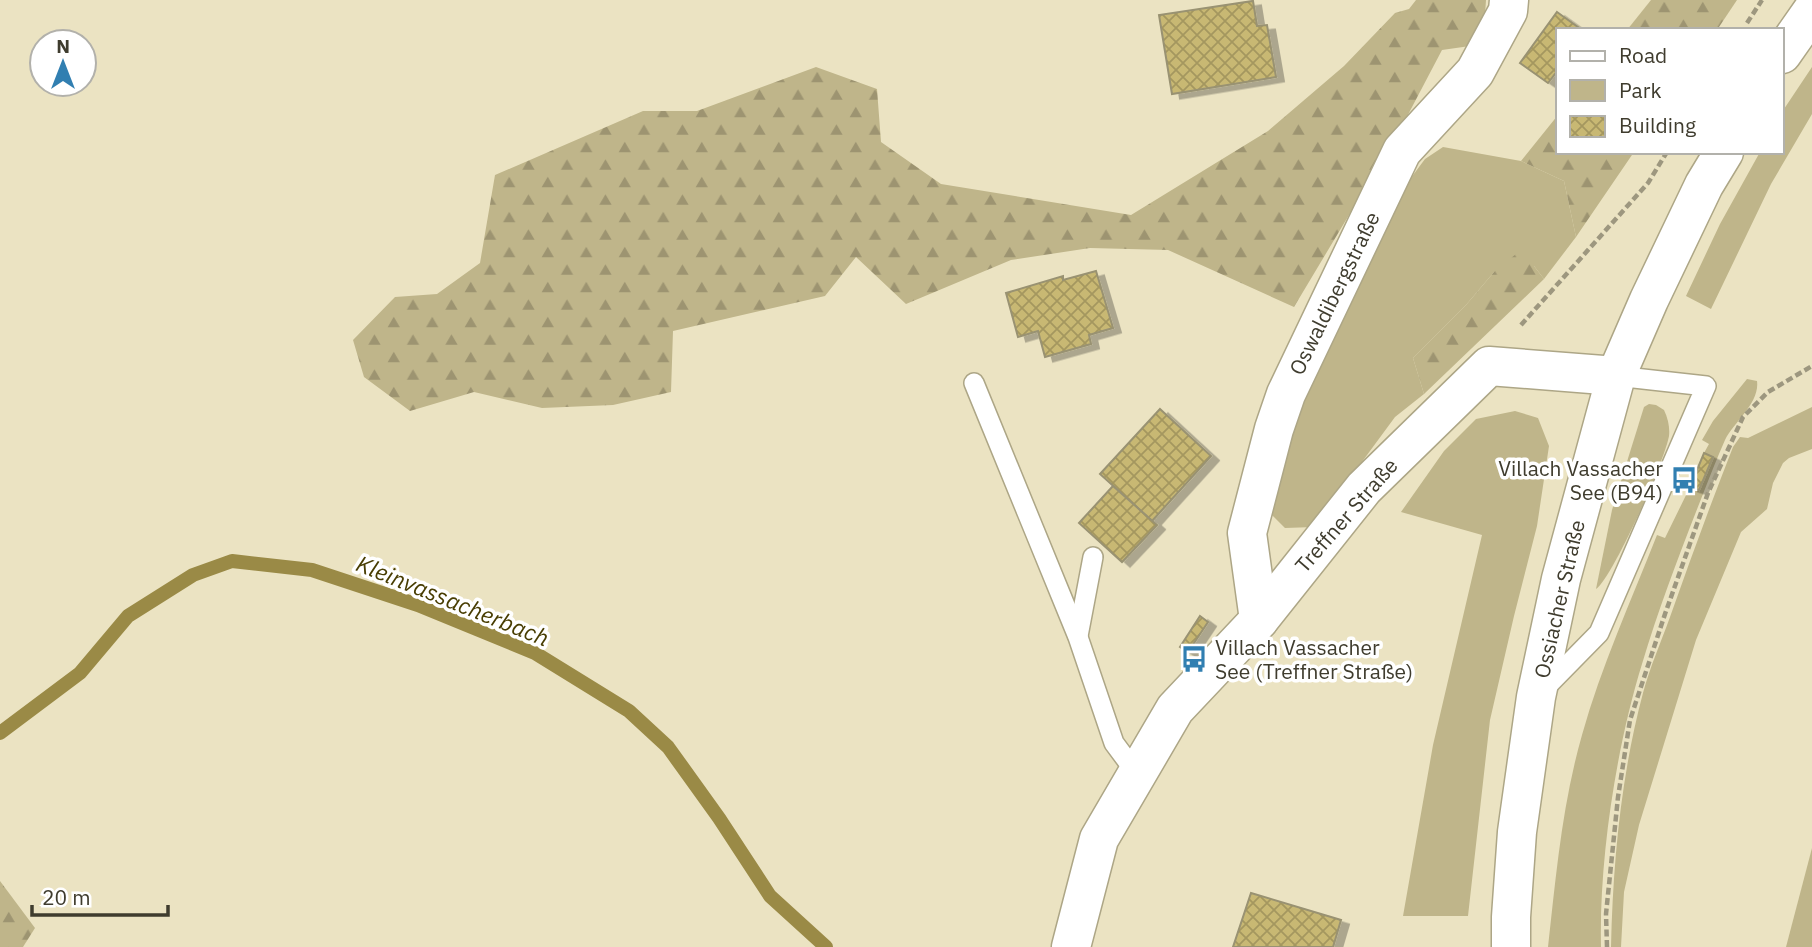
<svg xmlns="http://www.w3.org/2000/svg" width="1812" height="947" viewBox="0 0 1812 947" font-family="'IBM Plex Sans',sans-serif">
  <style>
    .green { fill: #bfb58a }
    .forest { fill: url(#forest-firs) }
    .lines { fill: none; stroke-linecap: round; stroke-linejoin: round }
    .stream { stroke: #9a8a46; stroke-width: 14 }
    .building { fill: url(#building-cross-hatch); stroke: #999272; stroke-width: 2; filter: url(#shadow) }
    .service-casing { stroke: #ada686; stroke-width: 22 }
    .minor-casing { stroke: #ada686; stroke-width: 41 }
    .primary-casing { stroke: #ada686; stroke-width: 41 }
    .path { stroke: #9d977f; stroke-width: 4.5; stroke-dasharray: 7 3.5; stroke-linecap: butt }
    .service { stroke: #fff; stroke-width: 19 }
    .minor { stroke: #fff; stroke-width: 38 }
    .primary { stroke: #fff; stroke-width: 38 }
    .labels { text-anchor: middle; dominant-baseline: central; stroke-width: 7; stroke-linejoin: round; paint-order: stroke }
    .street-label { font-size: 21px; fill: #3f3c2e; stroke: #fff }
    .poi-label { font-size: 21px; fill: #3f3c2e; stroke: #fff; text-anchor: end }
    .water-label { font-size: 23px; font-style: italic; fill: #483d02; stroke: #fff }
  </style>
  <defs>
    <pattern id="forest-firs" width="22" height="20" patternUnits="userSpaceOnUse" patternTransform="scale(1.75)"><rect width="22" height="20" fill="#bfb58a"/><path d="M5 1l3.5 6h-7zM16 11l3.5 6h-7z" fill="#9d9471"/></pattern>
    <pattern id="building-cross-hatch" width="8" height="8" patternUnits="userSpaceOnUse" patternTransform="scale(1.75)"><rect width="8" height="8" fill="#c8b873"/><path d="M0 0l8 8M0 8l8-8" fill="none" stroke="#a4975f"/></pattern>
    <filter id="shadow"><feDropShadow dx="8" dy="4.5" stdDeviation="0" flood-color="#0004"/></filter>
  </defs>
  <rect width="100%" height="100%" fill="#ebe3c2"/>
  <g class="green">
    <path d="M 1812,67 L 1812,114 L 1771,184 L 1711,309 L 1686,296 L 1720,224 L 1760,152 L 1782,152 L 1782,112 Z"/>
    <path d="M 1443,147 L 1521,161 L 1564,181 L 1576,237 L 1544,279 L 1534,266 L 1494,272 L 1466,305 L 1413,358 L 1424,394 L 1395,417 L 1314,527 L 1285,528 L 1265,508 L 1358,249 L 1425,159 Z"/>
    <path d="M 1747,379 L 1757,381 C 1760,403 1734,422 1725,440 C 1717,458 1710,476 1703,494 C 1681,550 1659,607 1642,664 C 1616,748 1599,860 1601,947 L 1548,947 C 1556,876 1562,805 1582,735 C 1601,667 1631,601 1657,535 L 1665,538 L 1690,487 L 1699,490 L 1713,458 L 1704,453 L 1709,444 L 1702,440 L 1713,421 Z"/>
    <path d="M 1649,404 L 1656,405 L 1664,410 C 1668,418 1670,428 1669,436 C 1665,460 1613,577 1596,589 L 1612,510 L 1644,407 Z"/>
    <path d="M 1812,407 L 1812,449 L 1789,458 L 1783,463 L 1773,483 L 1767,509 L 1741,532 L 1696,640 L 1639,825 L 1624,892 L 1621,947 L 1611,947 C 1613,862 1621,775 1643,693 C 1650,667 1661,642 1670,617 C 1690,560 1711,503 1733,447 L 1740,437 L 1748,438 Z"/>
    <path d="M 1515,411 L 1538,418 L 1549,446 L 1537,526 L 1514,616 L 1490,720 L 1468,916 L 1403,916 L 1433,745 L 1482,535 L 1401,512 L 1444,451 L 1476,419 Z"/>
    <path d="M 1812,848 L 1812,947 L 1786,947 Z"/>
  </g>
  <g class="forest">
    <path d="M 1416,0 L 1486,0 L 1485,15 L 1470,46 L 1442,50 L 1401,128 L 1294,307 L 1168,250 L 1090,248 L 1011,260 L 906,304 L 856,257 L 825,296 L 673,331 L 671,392 L 613,405 L 542,408 L 474,392 L 410,411 L 364,377 L 353,340 L 395,297 L 437,294 L 480,263 L 495,175 L 643,111 L 697,111 L 816,67 L 877,89 L 881,142 L 941,184 L 1131,215 L 1268,131 L 1344,66 L 1395,13 L 1409,9 Z"/>
    <path d="M 1651,0 L 1737,0 L 1717,30 L 1627,30 Z"/>
    <path d="M 1558,115 L 1558,152 L 1634,152 L 1576,237 L 1564,181 L 1521,161 Z"/>
    <path d="M 1516,254 L 1534,266 L 1544,279 L 1424,394 L 1413,358 L 1466,305 L 1494,272 Z"/>
    <path d="M 0,881 L 35,928 L 23,947 L 0,947 Z"/>
  </g>
  <g class="lines">
    <path class="stream" d="M 0,733 L 80,673 L 128,616 L 193,575 L 232,561 L 312,570 L 418,605 L 535,653 L 629,711 L 668,747 L 719,818 L 770,896 L 826,947"/>
  </g>
  <g class="building">
    <path d="M 1253,1 L 1257,26 L 1267,25 L 1276,77 L 1172,94 L 1159,15 Z"/>
    <path d="M 1557,12 L 1582,30 L 1558,30 L 1558,70 L 1548,83 L 1520,63 Z"/>
    <path d="M 1096,271 L 1113,328 L 1089,335 L 1091,344 L 1045,357 L 1038,331 L 1018,337 L 1006,293 L 1063,276 L 1063,280 Z"/>
    <path d="M 1160,409 L 1211,456 L 1152,521 L 1100,474 Z"/>
    <path d="M 1704,453 L 1713,457 L 1699,490 L 1690,487 Z"/>
    <path d="M 1113,486 L 1157,525 L 1122,562 L 1079,523 Z"/>
    <path d="M 1200,616 L 1208,622 L 1188,652 L 1180,647 Z"/>
    <path d="M 1251,893 L 1341,920 L 1333,947 L 1233,947 Z"/>
  </g>
  <g class="lines">
    <defs>
      <g id="service">
        <path d="M 974,383 L 1078,637 L 1114,743 L 1137,774"/>
        <path d="M 1078,636 L 1093,557"/>
        <path d="M 1543,690 L 1599,633 L 1706,386 L 1616,376"/>
      </g>
      <g id="minor">
        <path d="M 1259,620 L 1247,533 L 1274,429 L 1286,394 L 1402,151 L 1475,72 L 1508,11 L 1509,0"/>
        <path d="M 1071,947 L 1099,839 L 1175,709 L 1259,620 L 1364,488 L 1489,366 L 1616,376"/>
      </g>
      <g id="primary">
        <path d="M 1782,54 L 1812,11"/>
        <path d="M 1511,947 L 1511,917 L 1517,832 L 1536,697 L 1561,579 L 1616,376 L 1649,300 L 1704,185 L 1724,152"/>
      </g>
    </defs>
    <use href="#service" class="service-casing"/>
    <use href="#minor" class="minor-casing"/>
    <use href="#primary" class="primary-casing"/>
    <g class="path">
      <path d="M 1747,23 L 1762,0"/>
      <path d="M 1521,325 L 1648,183 L 1667,152"/>
      <path d="M 1607,947 L 1606,914 L 1618,797 L 1630,720 L 1665,614 L 1708,493 L 1743,417 L 1768,392 L 1812,366"/>
    </g>
    <use href="#service" class="service"/>
    <use href="#minor" class="minor"/>
    <use href="#primary" class="primary"/>
  </g>
  <defs>
    <symbol id="bus-bare" viewBox="-9 -9 18 18"><path d="M-5-6H5V4H4V6H2V4H-2V6H-4V4H-5ZM-3.5-4V0h7V-4ZM-3.5 1.2v1.5H-2V1.2ZM2 1.2v1.5H3.5V1.2Z" fill="#317fb1" stroke="#fff" stroke-width="2.5" paint-order="stroke"/></symbol>
  </defs>
  <g fill-rule="evenodd">
    <use href="#bus-bare" x="1665" y="461" width="38" height="38"/>
    <use href="#bus-bare" x="1175" y="640" width="38" height="38"/>
  </g>
  <g class="labels">
    <g class="street-label">
      <text transform="translate(1334 293) rotate(-64)">Oswaldibergstraße</text>
      <text transform="translate(1346 515) rotate(-49)">Treffner Straße</text>
      <text transform="translate(1559 599) rotate(-77)">Ossiacher Straße</text>
    </g>
    <g class="poi-label">
      <text x="1663" y="468">Villach Vassacher<tspan x="1663" dy="24">See (B94)</tspan></text>
      <text x="1215" y="647" text-anchor="start">Villach Vassacher<tspan x="1215" dy="24">See (Treffner Straße)</tspan></text>
    </g>
    <g class="water-label">
      <text transform="translate(453 600) rotate(22)">Kleinvassacherbach</text>
    </g>
  </g>
  <rect x="1556" y="28" width="228" height="126" fill="#ffffff" stroke="#b2b1ab" stroke-width="2"/>
  <rect x="1570" y="51" width="35" height="10" fill="#ffffff" stroke="#b2b1ab" stroke-width="2"/>
  <text x="1619" y="63" font-size="21" fill="#3f3c2e">Road</text>
  <rect x="1570" y="80" width="35" height="21" fill="#bfb58a" stroke="#b2b1ab" stroke-width="2"/>
  <text x="1619" y="98" font-size="21" fill="#3f3c2e">Park</text>
  <rect x="1570" y="116" width="35" height="21" fill="url(#building-cross-hatch)" stroke="#b2b1ab" stroke-width="2"/>
  <text x="1619" y="133" font-size="21" fill="#3f3c2e">Building</text>
  <g transform="translate(63 63)"><circle r="33" fill="#ffffff" stroke="#b2b1ab" stroke-width="2"/>
  <path d="M0-5L12 26L0 18L-12 26Z" fill="#317fb1"/>
  <text y="-10" font-size="19" font-weight="bold" text-anchor="middle" fill="#3f3c2e">N</text>
  </g>
  <path d="M32 905v10h136v-10" fill="none" stroke="#3f3c2e" stroke-width="3.5"/>
  <text x="42" y="905" font-size="21" fill="#3f3c2e" stroke="#ffffff" stroke-width="5" paint-order="stroke">20 m</text>
</svg>
